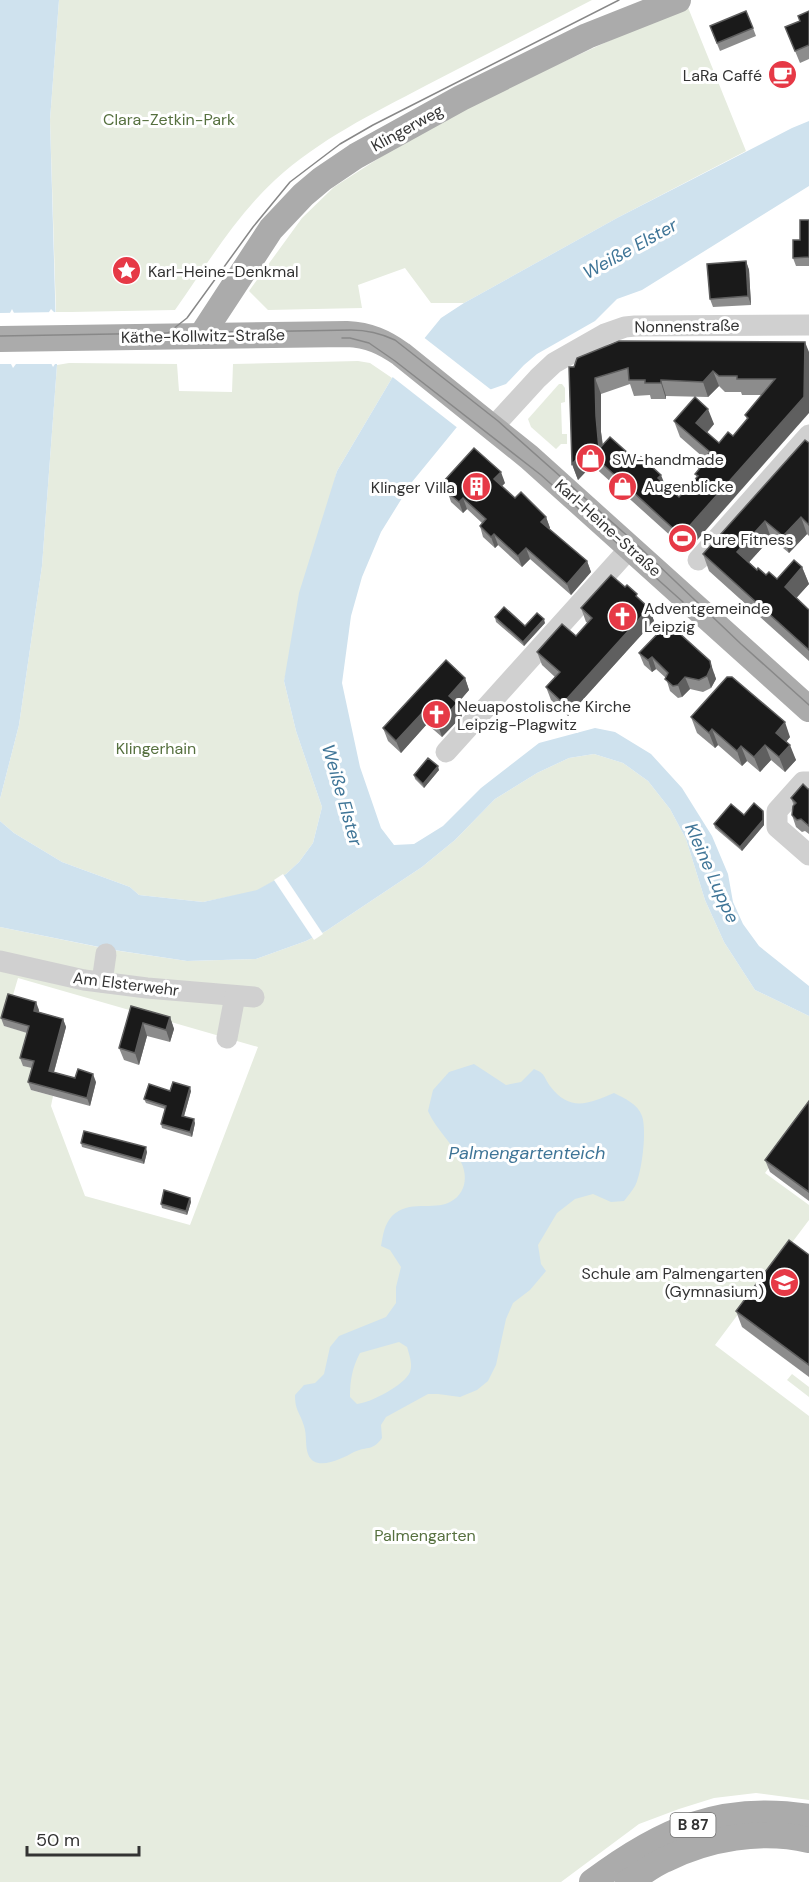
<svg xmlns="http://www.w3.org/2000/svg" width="809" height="1882" viewBox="0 0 809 1882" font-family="'DM Sans',sans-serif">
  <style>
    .green { fill: #e6ecdf; fill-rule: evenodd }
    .water { fill: #cfe2ee; fill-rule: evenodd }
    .pier { fill: #fff }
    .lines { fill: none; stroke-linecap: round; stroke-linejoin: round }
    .minor { stroke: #d0d0d0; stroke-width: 21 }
    .major { stroke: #ababab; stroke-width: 26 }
    .tram { stroke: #888; stroke-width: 1.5 }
    .wall { fill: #8c8c8c; fill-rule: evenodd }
    .shaded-wall { fill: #5f5f5f }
    .building { fill: #1a1a1a; stroke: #5f5f5f; stroke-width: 1.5; fill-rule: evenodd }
    .labels { text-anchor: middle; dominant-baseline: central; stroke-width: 6; stroke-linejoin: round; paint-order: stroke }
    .shield { fill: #fff; stroke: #707070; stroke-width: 1.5 }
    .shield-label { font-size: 15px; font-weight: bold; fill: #333 }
    .poi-label { font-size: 16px; fill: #333; stroke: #fff; text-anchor: start }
    .park-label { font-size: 16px; fill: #56703f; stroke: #fff }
    .street-label { font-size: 16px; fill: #333; stroke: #fff }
    .water-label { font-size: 18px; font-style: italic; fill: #3f7597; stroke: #fff }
  </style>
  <rect width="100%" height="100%" fill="#fff"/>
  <g class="green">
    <path d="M 59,0 L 592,0 C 536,29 481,57 425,86 C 372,114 320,139 275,180 C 235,217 206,266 175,310 L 71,312 L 56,312 L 50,120 Z"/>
    <path d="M 687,5 L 746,151 L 617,218 L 464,303 L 431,303 L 405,268 L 358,285 L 362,308 L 268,310 L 249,291 L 302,218 L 334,187 L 401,144 L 474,103 Z"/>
    <path d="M 358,361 L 370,363 L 392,378 L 337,471 L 284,681 L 296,731 L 322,807 L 313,843 L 299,862 L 286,874 L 257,891 L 203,902 L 139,895 L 130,887 L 62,862 L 14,833 L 0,821 L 0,799 L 19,725 L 42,566 L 57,365 L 69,363 L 177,364 L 179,391 L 232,392 L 233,364 Z"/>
    <path d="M 559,384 L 562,384 L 565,388 L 565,402 L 561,403 L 562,434 L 567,434 L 567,444 L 561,444 L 556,449 L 531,427 L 528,419 Z"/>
    <path d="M 594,754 L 623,763 L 648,781 L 670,809 L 686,839 L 705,900 L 724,942 L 755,990 L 809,1016 L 809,1114 L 765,1173 L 809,1205 L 809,1220 L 715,1345 L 809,1416 L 809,1800 L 756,1793 L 714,1798 L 679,1809 L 639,1824 L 561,1882 L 0,1882 L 0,927 L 113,950 L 187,961 L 256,959 L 306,941 L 326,931 L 422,867 L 455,840 L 495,799 L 537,773 L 569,758 ZM 18,978 L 258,1047 L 190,1225 L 85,1196 L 51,1106 L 53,1096 L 31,1090 L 45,1038 L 4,1026 Z"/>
    <path d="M 792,1374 L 809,1387 L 809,1397 L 787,1380 Z"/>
  </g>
  <g class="water">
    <path d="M 0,0 L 59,0 L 50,120 L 57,365 L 42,566 L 19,725 L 0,799 ZM 12,309 L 14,313 L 16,364 L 13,368 L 11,364 L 10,313 ZM 51,309 L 54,312 L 55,364 L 53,367 L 51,363 L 49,312 Z"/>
    <path d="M 809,121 L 809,186 L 642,290 L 617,299 L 595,321 L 537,354 L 524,365 L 506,384 L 489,390 L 479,400 L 412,482 L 381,532 L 362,577 L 351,616 L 342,683 L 360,767 L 381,828 L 394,845 L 414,844 L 443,826 L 481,788 L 539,743 L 595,728 L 615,732 L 651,754 L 682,788 L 712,836 L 728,874 L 733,902 L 743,924 L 759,946 L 809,986 L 809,1016 L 755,990 L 724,942 L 705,900 L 686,839 L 670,809 L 648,781 L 623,763 L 594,754 L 569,758 L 537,773 L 495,799 L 455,840 L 422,867 L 326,931 L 306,941 L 256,959 L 187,961 L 114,950 L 0,927 L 0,821 L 14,833 L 62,862 L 130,887 L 139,895 L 203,902 L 257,890 L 286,874 L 299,862 L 313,843 L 322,807 L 296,731 L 284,681 L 299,593 L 337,471 L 392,378 L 441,318 L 464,303 L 617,218 L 792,128 Z"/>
    <path d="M 474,1064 L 506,1085 L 521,1082 L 534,1069 C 546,1074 543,1076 550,1086 C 570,1112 588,1104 614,1093 C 624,1098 638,1104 642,1116 C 647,1130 642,1173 635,1186 C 632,1191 628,1196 624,1201 L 611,1202 L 593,1194 L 575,1199 L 557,1213 L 538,1245 L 541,1264 L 546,1271 L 530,1290 L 513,1303 L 506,1319 L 496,1365 L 488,1381 L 477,1390 L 460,1397 L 438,1394 L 428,1394 L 386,1417 L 381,1425 L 382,1438 C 373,1451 368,1446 354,1452 C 343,1458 315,1473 308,1454 C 305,1446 307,1435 304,1426 C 300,1412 295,1411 295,1395 L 304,1385 L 315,1383 L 324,1374 L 330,1347 L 339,1336 L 386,1317 L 396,1303 L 396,1287 L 401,1267 L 390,1250 L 381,1246 C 383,1235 384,1225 392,1216 C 409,1199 433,1211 450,1202 C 466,1194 468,1176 461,1162 C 454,1144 436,1130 428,1111 L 433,1090 L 449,1072 ZM 399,1342 L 407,1347 C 409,1354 413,1364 410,1372 C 405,1385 370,1403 357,1404 L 350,1397 C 350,1381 352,1368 360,1353 Z"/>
  </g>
  <g class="pier">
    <path d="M 59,312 L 60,364 L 0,364 L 0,313 Z"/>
    <path d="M 422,336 L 494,392 L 481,402 L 459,429 L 390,375 Z"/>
    <path d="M 283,874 L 323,934 L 314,940 L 274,880 Z"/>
  </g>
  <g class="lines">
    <g class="minor">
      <path d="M 493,427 L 538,378 L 554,363 L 605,334 L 625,327 L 635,326 L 809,325"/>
      <path d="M 698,560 L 809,435"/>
      <path d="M 446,752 L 630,548"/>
      <path d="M 809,782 L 803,782 L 777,811 L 777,827 L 809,855"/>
      <path d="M 0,961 L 84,980 L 147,988 L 254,997"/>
      <path d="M 102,982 L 106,954"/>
      <path d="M 227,1038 L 235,996"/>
    </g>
    <g class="major">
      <path d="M 201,336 L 271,229 L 303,195 L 322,179 L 356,156 L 461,98 L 587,36 L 678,0"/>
      <path d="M 0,339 L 347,334 C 369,335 384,342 401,354 L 529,457 L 809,709"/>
      <path d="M 592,1882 C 661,1830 721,1803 809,1817"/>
      <path d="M 628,1882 C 640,1875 651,1866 664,1860 C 708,1838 761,1829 809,1840"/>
    </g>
    <g class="tram">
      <path d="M 168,333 L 187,318 L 253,227 L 290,182 L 340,144 L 373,125 L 619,0"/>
      <path d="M 0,336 L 351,330 C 367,330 380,333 395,340 L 498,421 L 632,540 L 741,644 L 809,705"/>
      <path d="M 342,338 L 350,338 L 369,343 L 395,361 L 541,475 L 683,602"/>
    </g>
  </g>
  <g class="wall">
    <path d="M 809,11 L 809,59 L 800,63 L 785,27 L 800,21 Z"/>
    <path d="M 753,28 L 756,36 L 720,51 L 713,34 Z"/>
    <path d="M 809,220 L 809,266 L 796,266 L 793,258 L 800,240 Z"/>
    <path d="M 746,261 L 749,270 L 751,305 L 713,307 L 710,299 Z"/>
    <path d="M 805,342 L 691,547 L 683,547 L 592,465 L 578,480 L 572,464 L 569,367 ZM 630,384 L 634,396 L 650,395 L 651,399 L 666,399 L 666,396 L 708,397 L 719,386 L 725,392 L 741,392 L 742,395 L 762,395 L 745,415 L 747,419 L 733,436 L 719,443 L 707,433 L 714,424 L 674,421 L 680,437 L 704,458 L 697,466 L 699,470 L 695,474 L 697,477 L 679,497 L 638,462 L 603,445 L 601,432 L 601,394 Z"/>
    <path d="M 809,443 L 809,536 L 807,534 L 789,553 L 771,538 L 749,562 L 757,570 L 766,575 L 777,579 L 802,567 L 809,584 L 796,598 L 809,610 L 809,661 L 709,571 L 703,554 Z"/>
    <path d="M 444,481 L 505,483 L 502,486 L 515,498 L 546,517 L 550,528 L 549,529 L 587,561 L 591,572 L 571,595 L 530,559 L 522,567 L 498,545 L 495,548 L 483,537 L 480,526 L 482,523 L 467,509 L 463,513 L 451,502 Z"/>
    <path d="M 639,599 L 649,608 L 654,621 L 568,716 L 551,700 L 546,687 L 555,677 L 542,665 L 537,652 L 576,636 L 588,623 L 586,622 L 581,608 Z"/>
    <path d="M 495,617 L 525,626 L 545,623 L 524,646 L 496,622 Z"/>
    <path d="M 639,653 L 714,673 L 716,679 L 711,688 L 703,692 L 690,689 L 682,697 L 678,698 L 670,691 L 666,678 L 656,669 L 652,672 L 644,665 Z"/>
    <path d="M 465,678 L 469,690 L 457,704 L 462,716 L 442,737 L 427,724 L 401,753 L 388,741 L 383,728 Z"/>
    <path d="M 691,717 L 790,737 L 786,742 L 796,760 L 785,772 L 771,760 L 760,772 L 747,761 L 742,766 L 718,745 L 715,748 L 697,733 Z"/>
    <path d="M 439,770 L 424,788 L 415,779 L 414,775 Z"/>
    <path d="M 808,789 L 809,789 L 809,834 L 805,831 L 802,832 L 796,827 L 792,815 L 794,806 L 791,798 Z"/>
    <path d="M 763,811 L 764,815 L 764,825 L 742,851 L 715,828 L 714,824 Z"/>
    <path d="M 131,1006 L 170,1017 L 174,1029 L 170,1042 L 147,1036 L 139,1065 L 124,1060 L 119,1048 Z"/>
    <path d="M 39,1010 L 39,1012 L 63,1019 L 66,1027 L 54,1072 L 75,1078 L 96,1082 L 90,1106 L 31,1090 L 28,1082 L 32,1068 L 23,1066 L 20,1058 L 27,1033 L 4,1026 L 1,1018 Z"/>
    <path d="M 170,1091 L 191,1091 L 184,1116 L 195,1123 L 192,1137 L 162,1128 L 161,1124 L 165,1109 L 146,1103 L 144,1099 Z"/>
    <path d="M 809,1101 L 809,1201 L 770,1172 L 765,1160 Z"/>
    <path d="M 81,1143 L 147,1152 L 144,1164 L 82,1147 Z"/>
    <path d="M 190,1198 L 191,1202 L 187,1215 L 162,1208 L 161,1204 Z"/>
    <path d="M 809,1255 L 809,1377 L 742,1327 L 736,1311 Z"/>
  </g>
  <g class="shaded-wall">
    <path d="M 746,261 L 749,270 L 751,305 L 748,296 Z"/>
    <path d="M 805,342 L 809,352 L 809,413 L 691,547 L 685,531 Z"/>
    <path d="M 713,371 L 719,386 L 708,397 L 703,382 Z"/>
    <path d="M 595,378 L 601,394 L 601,432 L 605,465 L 599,449 L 596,416 Z"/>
    <path d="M 661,380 L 666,396 L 666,399 L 661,383 Z"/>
    <path d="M 708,409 L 714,424 L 701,439 L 696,423 Z"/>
    <path d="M 586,449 L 592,465 L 578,480 L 572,464 Z"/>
    <path d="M 501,472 L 505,483 L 498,490 L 494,479 Z"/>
    <path d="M 661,475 L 667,490 L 658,478 Z"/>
    <path d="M 463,498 L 467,509 L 463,513 L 459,502 Z"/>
    <path d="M 546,517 L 550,528 L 545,533 L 541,522 Z"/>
    <path d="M 801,517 L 807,534 L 789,553 L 783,536 Z"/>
    <path d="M 765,521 L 771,538 L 743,569 L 737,552 Z"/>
    <path d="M 494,534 L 498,545 L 495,548 L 491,537 Z"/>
    <path d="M 526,548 L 530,559 L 522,567 L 518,556 Z"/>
    <path d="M 587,561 L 591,572 L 571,595 L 567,584 Z"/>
    <path d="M 802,567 L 809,584 L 791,604 L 785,587 Z"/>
    <path d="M 649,608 L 654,621 L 568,716 L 563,703 Z"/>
    <path d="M 544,619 L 545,623 L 524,646 L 523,642 Z"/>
    <path d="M 652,657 L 656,669 L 652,672 L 648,660 Z"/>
    <path d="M 710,661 L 716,679 L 711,688 L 707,676 Z"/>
    <path d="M 685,677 L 690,689 L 682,697 L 678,685 Z"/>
    <path d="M 465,678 L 469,690 L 457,704 L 462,716 L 442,737 L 438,725 L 449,696 Z"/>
    <path d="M 423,712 L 427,724 L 401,753 L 396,741 Z"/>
    <path d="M 785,722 L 790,737 L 781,748 L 776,733 Z"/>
    <path d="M 712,729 L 718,745 L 715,748 L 709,733 Z"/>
    <path d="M 765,745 L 771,760 L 760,772 L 754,757 Z"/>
    <path d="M 790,745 L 796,760 L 785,772 L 779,757 Z"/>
    <path d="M 741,746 L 747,761 L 742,766 L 737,751 Z"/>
    <path d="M 438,766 L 439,770 L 424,788 L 423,784 Z"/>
    <path d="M 763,811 L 764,815 L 764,825 L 742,851 L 740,847 Z"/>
    <path d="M 36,1002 L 39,1010 L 37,1019 L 34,1011 Z"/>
    <path d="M 170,1017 L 174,1029 L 170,1042 L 166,1030 Z"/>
    <path d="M 63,1019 L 66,1027 L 52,1079 L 49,1071 Z"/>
    <path d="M 143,1023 L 147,1036 L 139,1065 L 135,1053 Z"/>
    <path d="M 93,1074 L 96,1082 L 90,1106 L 87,1098 Z"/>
    <path d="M 190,1087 L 191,1091 L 183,1120 L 182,1116 Z"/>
    <path d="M 194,1119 L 195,1123 L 192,1137 L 190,1132 Z"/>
    <path d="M 146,1147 L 147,1152 L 144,1164 L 142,1160 Z"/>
    <path d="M 190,1198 L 191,1202 L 187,1215 L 186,1211 Z"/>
  </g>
  <g class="building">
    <path d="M 746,11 L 753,28 L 717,43 L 710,26 Z"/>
    <path d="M 809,11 L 809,45 L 795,51 L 785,27 L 800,21 L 798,16 Z"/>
    <path d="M 800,220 L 809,220 L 809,257 L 793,258 L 793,240 L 800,240 Z"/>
    <path d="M 746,261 L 748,296 L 710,299 L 707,264 Z"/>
    <path d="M 619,341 L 805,342 L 804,397 L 685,531 L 677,532 L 586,449 L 572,464 L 569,367 L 574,367 L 577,358 ZM 628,368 L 629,380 L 645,380 L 645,383 L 661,383 L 661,380 L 703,382 L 713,371 L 719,376 L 737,376 L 737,379 L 775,379 L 745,415 L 748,418 L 733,436 L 728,432 L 719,443 L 696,423 L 708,409 L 695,397 L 674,421 L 710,452 L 697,466 L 700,468 L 695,474 L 698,476 L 679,497 L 658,478 L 661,475 L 641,457 L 638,462 L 610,437 L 599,449 L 596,416 L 595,378 Z"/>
    <path d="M 805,440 L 809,443 L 809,525 L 801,517 L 783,536 L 765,521 L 737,552 L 757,570 L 758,568 L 766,575 L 769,572 L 777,579 L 794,560 L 802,567 L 785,587 L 809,610 L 809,650 L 703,554 Z"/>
    <path d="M 474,448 L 501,472 L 494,479 L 515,498 L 521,492 L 546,517 L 541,522 L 587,561 L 567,584 L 526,548 L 518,556 L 494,534 L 491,537 L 480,526 L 486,519 L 463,498 L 459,502 L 447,492 L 451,487 L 444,481 Z"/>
    <path d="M 611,575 L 625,587 L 627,585 L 637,594 L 636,596 L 649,608 L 563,703 L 546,687 L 560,672 L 537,652 L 562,624 L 576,636 L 592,618 L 581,608 Z"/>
    <path d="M 504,607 L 525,626 L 537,613 L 544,619 L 523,642 L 495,617 Z"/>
    <path d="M 668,623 L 710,661 L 711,667 L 707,676 L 699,680 L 685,677 L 678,685 L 673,686 L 665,679 L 668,673 L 652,657 L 648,660 L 639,653 Z"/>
    <path d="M 446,660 L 465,678 L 449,696 L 457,703 L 438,725 L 423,712 L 396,741 L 383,728 Z"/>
    <path d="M 727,677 L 732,677 L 785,722 L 776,733 L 790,745 L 779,757 L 765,745 L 754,757 L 741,746 L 737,751 L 712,729 L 709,733 L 691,717 Z"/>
    <path d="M 428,758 L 438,766 L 423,784 L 414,775 Z"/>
    <path d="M 803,784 L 808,789 L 809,789 L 809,826 L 801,819 L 797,820 L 792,815 L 793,806 L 796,803 L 791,798 Z"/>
    <path d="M 754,803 L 763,811 L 763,820 L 740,847 L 714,824 L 731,804 L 744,815 Z"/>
    <path d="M 8,994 L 36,1002 L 34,1011 L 63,1019 L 49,1071 L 75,1078 L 78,1069 L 93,1074 L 87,1098 L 28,1082 L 34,1061 L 20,1058 L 29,1026 L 1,1018 Z"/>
    <path d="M 131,1006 L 170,1017 L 166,1030 L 143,1023 L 135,1053 L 119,1048 Z"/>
    <path d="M 173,1082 L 190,1087 L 182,1116 L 194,1119 L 190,1132 L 161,1124 L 166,1106 L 144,1099 L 149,1084 L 170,1091 Z"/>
    <path d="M 809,1101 L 809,1192 L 765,1160 Z"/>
    <path d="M 84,1131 L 146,1147 L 142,1160 L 81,1143 Z"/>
    <path d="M 164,1190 L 190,1198 L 186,1211 L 161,1204 Z"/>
    <path d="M 789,1240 L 809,1255 L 809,1365 L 736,1311 Z"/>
  </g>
  <defs>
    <symbol id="cafe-disc" viewBox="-11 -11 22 22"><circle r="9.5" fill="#e63946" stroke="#fff"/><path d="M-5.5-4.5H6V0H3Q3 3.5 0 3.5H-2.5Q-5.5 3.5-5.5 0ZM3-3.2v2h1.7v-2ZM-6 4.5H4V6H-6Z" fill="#fff"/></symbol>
    <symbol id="sight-disc" viewBox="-11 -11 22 22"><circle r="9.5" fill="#e63946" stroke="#fff"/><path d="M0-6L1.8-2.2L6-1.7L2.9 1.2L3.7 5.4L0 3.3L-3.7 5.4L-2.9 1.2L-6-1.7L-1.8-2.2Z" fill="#fff"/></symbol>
    <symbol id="shop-disc" viewBox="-11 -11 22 22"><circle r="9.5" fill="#e63946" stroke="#fff"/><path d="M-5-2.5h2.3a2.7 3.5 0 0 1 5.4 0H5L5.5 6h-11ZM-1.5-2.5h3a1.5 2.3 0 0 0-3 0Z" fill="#fff"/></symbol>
    <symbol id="building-disc" viewBox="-11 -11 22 22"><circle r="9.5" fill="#e63946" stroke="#fff"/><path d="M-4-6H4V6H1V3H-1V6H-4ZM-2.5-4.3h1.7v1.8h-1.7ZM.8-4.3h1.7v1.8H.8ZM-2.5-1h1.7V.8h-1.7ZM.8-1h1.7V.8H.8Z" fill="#fff"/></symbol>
    <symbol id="stadium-disc" viewBox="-11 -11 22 22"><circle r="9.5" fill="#e63946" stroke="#fff"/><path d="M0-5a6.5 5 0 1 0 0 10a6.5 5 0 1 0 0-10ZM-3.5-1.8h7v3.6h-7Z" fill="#fff"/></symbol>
    <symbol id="church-disc" viewBox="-11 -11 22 22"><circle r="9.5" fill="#e63946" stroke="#fff"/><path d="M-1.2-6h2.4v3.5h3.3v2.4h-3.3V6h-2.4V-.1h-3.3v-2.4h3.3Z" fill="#fff"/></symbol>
    <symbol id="school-disc" viewBox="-11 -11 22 22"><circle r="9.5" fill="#e63946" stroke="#fff"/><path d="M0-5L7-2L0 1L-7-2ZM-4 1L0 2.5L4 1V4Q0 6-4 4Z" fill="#fff"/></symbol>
  </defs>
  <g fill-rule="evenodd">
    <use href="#cafe-disc" x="766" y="58" width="33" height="33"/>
    <use href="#sight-disc" x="110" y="254" width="33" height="33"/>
    <use href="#shop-disc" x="574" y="442" width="33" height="33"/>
    <use href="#shop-disc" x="606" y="470" width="33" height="33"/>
    <use href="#building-disc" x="460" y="470" width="33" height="33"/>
    <use href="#stadium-disc" x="666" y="522" width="33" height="33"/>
    <use href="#church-disc" x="606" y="600" width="33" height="33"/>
    <use href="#church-disc" x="420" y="698" width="33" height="33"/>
    <use href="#school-disc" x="768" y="1266" width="33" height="33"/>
  </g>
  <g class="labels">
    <rect class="shield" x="670.5" y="1813" width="45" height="24" rx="4.5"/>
    <g class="shield-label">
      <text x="693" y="1825">B 87</text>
    </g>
    <g class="poi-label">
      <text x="762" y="75" text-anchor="end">LaRa Caffé</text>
      <text x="148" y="271">Karl-Heine-Denkmal</text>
      <text x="612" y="459">SW-handmade</text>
      <text x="644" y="486">Augenblicke</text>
      <text x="455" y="487" text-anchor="end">Klinger Villa</text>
      <text x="703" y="539">Pure Fitness</text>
      <text x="644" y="608">Adventgemeinde<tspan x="644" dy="18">Leipzig</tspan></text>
      <text x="457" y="706">Neuapostolische Kirche<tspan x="457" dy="18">Leipzig-Plagwitz</tspan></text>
      <text x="764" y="1273" text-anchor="end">Schule am Palmengarten<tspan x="764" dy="18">(Gymnasium)</tspan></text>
    </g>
    <g class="park-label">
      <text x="169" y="119">Clara-Zetkin-Park</text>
      <text x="156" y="748">Klingerhain</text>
      <text x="425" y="1535">Palmengarten</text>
    </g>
    <g class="street-label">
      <text transform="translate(407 128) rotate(-29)">Klingerweg</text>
      <text transform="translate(687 326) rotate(-1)">Nonnenstraße</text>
      <text transform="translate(203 336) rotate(-1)">Käthe-Kollwitz-Straße</text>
      <text transform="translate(608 528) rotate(42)">Karl-Heine-Straße</text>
      <text transform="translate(126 984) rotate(7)">Am Elsterwehr</text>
    </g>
    <g class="water-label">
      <text transform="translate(630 249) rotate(-29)">Weiße Elster</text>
      <text transform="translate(342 795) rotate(74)">Weiße Elster</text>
      <text transform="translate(712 873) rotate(66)">Kleine Luppe</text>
      <text x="527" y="1153">Palmengartenteich</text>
    </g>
  </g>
  <path d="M27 1846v9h112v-9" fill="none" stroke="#333333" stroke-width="3"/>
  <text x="36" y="1846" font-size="18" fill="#333333" stroke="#ffffff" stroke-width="4.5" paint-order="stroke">50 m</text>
</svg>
